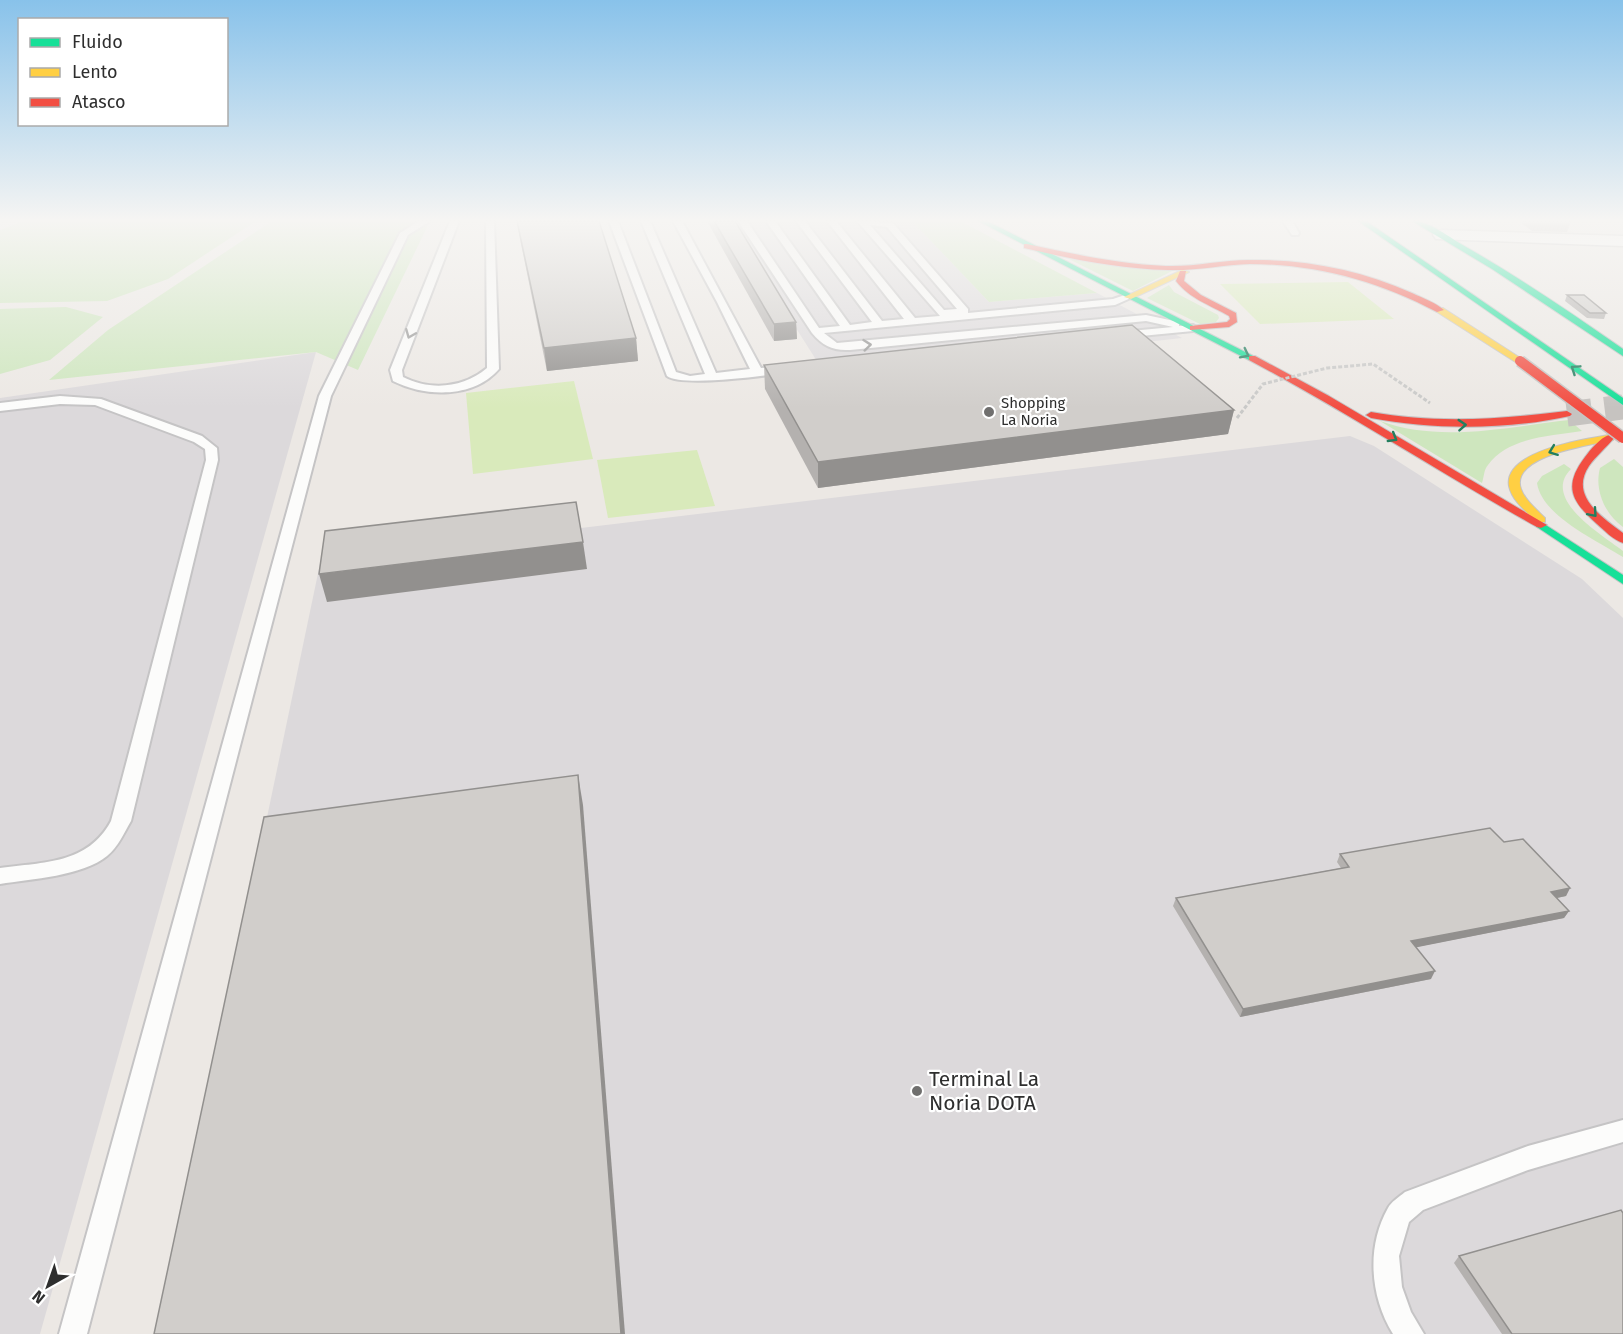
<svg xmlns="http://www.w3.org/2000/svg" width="1623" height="1334" viewBox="0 0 1623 1334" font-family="'Fira Sans',sans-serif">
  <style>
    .industrial { fill: #dcd9db }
    .green { fill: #cee6be }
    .pitch { fill: #d9eabb }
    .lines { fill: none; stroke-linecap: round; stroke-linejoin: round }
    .secondary-tunnel { stroke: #c6c3c0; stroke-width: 25; stroke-dasharray: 25 13; stroke-linecap: butt }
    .lane-casing { stroke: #c5c4c5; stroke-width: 4 }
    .street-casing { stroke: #c5c4c5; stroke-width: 3 }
    .fast-casing { stroke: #c5c4c5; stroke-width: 2 }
    .slow-casing { stroke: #c5c4c5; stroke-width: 2 }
    .jam-casing { stroke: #c5c4c5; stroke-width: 2 }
    .lane { fill: #fcfcfb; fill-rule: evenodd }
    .street { fill: #fcfcfb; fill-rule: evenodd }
    .fast { fill: #16e098; fill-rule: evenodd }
    .slow { fill: #ffcf43; fill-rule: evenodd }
    .jam { fill: #f24e42; fill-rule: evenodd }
    .jam-bridge-casing { stroke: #c6c5c4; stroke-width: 13; stroke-linecap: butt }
    .path-bridge { stroke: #c9c9c8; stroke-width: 3; stroke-dasharray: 4 2; stroke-linecap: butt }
    .jam-bridge { stroke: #f24e42; stroke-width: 10 }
    .wall { fill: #b4b1af }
    .shaded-wall { fill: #92908e }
    .building { fill: #d1cecb; stroke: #92908e; stroke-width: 1.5 }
    .oneway { stroke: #959594 }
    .oneway2 { stroke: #237e5e }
    .poi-dot { fill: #706f6e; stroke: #fff; stroke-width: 2 }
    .labels { text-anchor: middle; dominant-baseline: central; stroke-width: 4.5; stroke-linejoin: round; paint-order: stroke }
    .far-poi-label { font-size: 15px; fill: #2e2e2e; stroke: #fff; text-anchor: start }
    .near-poi-label { font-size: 21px; fill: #2e2e2e; stroke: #fff; text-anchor: start }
  </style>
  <rect width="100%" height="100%" fill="#ece8e4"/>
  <g class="industrial">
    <path d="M 728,221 L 912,221 L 989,302 L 1097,293 L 1182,338 L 827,377 Z"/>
    <path d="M 316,352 L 40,1334 L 0,1334 L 0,398 Z"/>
    <path d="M 1350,436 L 1374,446 L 1582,579 L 1623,618 L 1623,1334 L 159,1334 L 321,559 Z"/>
  </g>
  <g class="green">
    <path d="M 24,221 L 256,221 L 168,279 L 107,301 L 0,303 L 0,230 Z"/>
    <path d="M 272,221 L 430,221 L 358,370 L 316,352 L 49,380 L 108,330 Z"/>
    <path d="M 912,221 L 960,221 L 1097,293 L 989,302 Z"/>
    <path d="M 1069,259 L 1172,271 L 1133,291 Z"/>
    <path d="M 1169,285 L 1174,292 L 1218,315 L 1219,318 L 1216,322 L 1200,324 L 1147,298 Z"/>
    <path d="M 66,307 L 103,317 L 50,360 L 0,374 L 0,309 Z"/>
    <path d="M 1569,420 L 1582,431 C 1551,436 1508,437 1488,465 C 1484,469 1484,477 1482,483 L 1380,421 C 1440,443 1507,427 1569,420 Z"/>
    <path d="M 1614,459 L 1623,467 L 1623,527 C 1605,514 1594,490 1600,468 Z"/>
    <path d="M 1564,464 L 1571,469 C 1541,499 1601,534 1623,551 L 1623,557 C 1596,540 1542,516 1537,483 L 1542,476 Z"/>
  </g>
  <g class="pitch">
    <path d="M 1348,282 L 1394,319 L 1260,324 L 1220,284 Z"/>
    <path d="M 574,381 L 593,459 L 473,474 L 466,393 Z"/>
    <path d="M 697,450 L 715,506 L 608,518 L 597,460 Z"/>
  </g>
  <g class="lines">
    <path class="secondary-tunnel" d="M 1567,414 L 1623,407"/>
    <defs>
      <g id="lane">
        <path d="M 419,221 L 430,221 L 408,235 L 331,396 L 87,1334 L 59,1334 L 319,396 L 400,233 Z"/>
        <path d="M 450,221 L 459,221 L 402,370 L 403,377 C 431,391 463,388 487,368 L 486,221 L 494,221 L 499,369 C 473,399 425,397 393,381 L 390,370 Z"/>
        <path d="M 609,221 L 618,221 L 676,372 L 690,376 L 705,374 L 641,221 L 650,221 L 716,373 L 750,369 L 717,302 L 673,221 L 682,221 L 761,368 L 787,366 L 793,369 L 791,371 C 771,376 681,387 667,376 Z"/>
        <path d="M 738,221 L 747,221 L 819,328 L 840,326 L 766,221 L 775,221 L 850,325 L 872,322 L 796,221 L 805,221 L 882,321 L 904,319 L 827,221 L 836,221 L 915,318 L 940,316 L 857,221 L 893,223 L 968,309 L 968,313 L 1113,299 L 1128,294 L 1133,297 L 1115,305 L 824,333 L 837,343 L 1146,315 L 1179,322 L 1179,326 L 1193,325 L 1198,328 L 1193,331 L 1120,338 L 1115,335 L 1120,332 L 1173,327 L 1146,321 L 850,350 C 833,351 823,346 812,333 ZM 870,225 L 887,227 L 957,309 L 944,310 Z"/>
        <path d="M 1283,221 L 1292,221 L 1299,233 L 1298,235 L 1292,235 Z"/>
        <path d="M 60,396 L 101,399 L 202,436 L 217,448 L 218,460 L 131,821 C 124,833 118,847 107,856 C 83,876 31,879 0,884 L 0,868 C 44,862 88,864 111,821 L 206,460 L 205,449 L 194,442 L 95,405 L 60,404 L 0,411 L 0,403 Z"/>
        <path d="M 1623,1120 L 1623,1142 L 1528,1170 L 1423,1210 L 1409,1222 L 1399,1256 L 1402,1287 L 1411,1312 L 1424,1334 L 1393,1334 C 1370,1297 1366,1247 1388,1208 C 1391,1202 1399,1197 1405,1192 L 1528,1146 Z"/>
      </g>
      <path id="street" d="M 1442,230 L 1623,236 L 1623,246 L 1436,239 L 1433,235 L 1436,231 Z"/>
      <g id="fast">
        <path d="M 978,221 L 987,221 L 1257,358 L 1249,360 Z"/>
        <path d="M 1358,221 L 1366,221 L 1623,398 L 1623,405 Z"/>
        <path d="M 1412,221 C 1429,221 1446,235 1461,244 C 1517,276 1570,312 1623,349 L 1623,356 L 1492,269 Z"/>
        <path d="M 1541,522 L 1623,575 L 1623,584 L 1537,527 L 1535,525 Z"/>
      </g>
      <g id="slow">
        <path d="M 1182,270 L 1189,272 L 1131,299 L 1124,297 Z"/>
        <path d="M 1437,308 L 1443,308 L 1525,361 L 1517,363 L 1437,312 Z"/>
        <path d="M 1609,435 L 1613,436 L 1613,440 C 1592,445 1509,455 1521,489 C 1525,500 1536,509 1545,518 L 1545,522 L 1537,522 C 1527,512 1512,501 1509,486 C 1503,451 1585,439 1609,435 Z"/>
      </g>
      <g id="jam">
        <path d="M 1027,244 C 1073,254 1119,264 1166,266 C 1194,267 1221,260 1248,260 C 1305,259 1361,270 1412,293 C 1423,298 1436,303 1444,310 L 1437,312 C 1378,281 1316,264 1250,264 C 1222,265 1195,271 1168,270 C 1120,269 1071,259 1024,248 L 1024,244 Z"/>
        <path d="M 1180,271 L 1186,271 L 1184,281 L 1201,295 L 1236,313 L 1237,322 L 1229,327 L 1190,330 L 1190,326 L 1227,322 L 1230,319 L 1229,316 C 1210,305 1190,299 1176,281 Z"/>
        <path d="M 1249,356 L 1255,356 L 1329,396 L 1547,525 L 1541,528 L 1537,527 C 1440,473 1347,412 1249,360 Z"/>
        <path d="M 1567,411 L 1572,414 L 1570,416 C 1507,430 1434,430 1371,418 L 1366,415 L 1371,412 C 1437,424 1501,419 1567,411 Z"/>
        <path d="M 1609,435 L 1614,438 C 1606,448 1596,456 1589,466 C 1569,496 1602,517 1623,533 L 1623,543 C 1613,540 1604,530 1597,524 C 1571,501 1563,486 1585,457 C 1591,449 1600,438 1609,435 Z"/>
      </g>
    </defs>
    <use href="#lane" class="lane-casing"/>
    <use href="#street" class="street-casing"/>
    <use href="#fast" class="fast-casing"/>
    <use href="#slow" class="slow-casing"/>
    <use href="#jam" class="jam-casing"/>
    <use href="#lane" class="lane"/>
    <use href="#street" class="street"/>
    <use href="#fast" class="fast"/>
    <use href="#slow" class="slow"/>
    <use href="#jam" class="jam"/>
    <defs>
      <path id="jam-bridge" d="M 1520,361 L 1623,438"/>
    </defs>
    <use href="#jam-bridge" class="jam-bridge-casing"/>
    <path class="path-bridge" d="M 1237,418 L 1263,384 L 1327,368 L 1373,364 L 1430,403"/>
    <use href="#jam-bridge" class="jam-bridge"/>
  </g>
  <g class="wall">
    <path d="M 517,221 L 636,338 L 638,361 L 547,371 L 520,239 Z"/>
    <path d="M 707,221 L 735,221 L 796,322 L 797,339 L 774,341 Z"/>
    <path d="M 1519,221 L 1571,221 L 1567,232 L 1532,231 Z"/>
    <path d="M 1567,295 L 1606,313 L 1604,319 L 1587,318 L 1565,301 Z"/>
    <path d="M 764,365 L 1234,410 L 1228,434 L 818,488 L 765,389 Z"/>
    <path d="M 1504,842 L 1570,888 L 1566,896 L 1557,898 L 1569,911 L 1564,918 L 1416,947 L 1431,979 L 1240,1017 L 1173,906 L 1176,898 L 1341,868 L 1337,862 L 1340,854 Z"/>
    <path d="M 1459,1256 L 1623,1334 L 1502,1334 L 1454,1263 Z"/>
  </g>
  <g class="shaded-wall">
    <path d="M 796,322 L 797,339 L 774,341 L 774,324 Z"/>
    <path d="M 636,338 L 638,361 L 547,371 L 544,348 Z"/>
    <path d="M 1234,410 L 1228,434 L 818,488 L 818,462 Z"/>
    <path d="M 583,542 L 587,569 L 327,602 L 319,574 Z"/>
    <path d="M 578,775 L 583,805 L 625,1334 L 621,1334 Z"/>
    <path d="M 1570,888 L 1566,896 L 1547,900 L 1551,892 Z"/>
    <path d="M 1569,911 L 1564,918 L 1408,949 L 1411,941 Z"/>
    <path d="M 1435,971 L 1431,979 L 1240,1017 L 1243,1009 Z"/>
  </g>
  <g class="building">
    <path d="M 517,221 L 599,221 L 636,338 L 544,348 Z"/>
    <path d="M 714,221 L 735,221 L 796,322 L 774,324 Z"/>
    <path d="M 1567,295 L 1584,295 L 1606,313 L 1590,313 Z"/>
    <path d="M 1132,325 L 1234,410 L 818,462 L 764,365 Z"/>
    <path d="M 576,502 L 583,542 L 319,574 L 325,531 Z"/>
    <path d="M 578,775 L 621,1334 L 154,1334 L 264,817 Z"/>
    <path d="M 1490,828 L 1504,842 L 1523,839 L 1570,888 L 1551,892 L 1569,911 L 1411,941 L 1435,971 L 1243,1009 L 1176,898 L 1349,867 L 1340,854 Z"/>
    <path d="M 1621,1210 L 1623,1213 L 1623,1334 L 1512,1334 L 1459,1256 Z"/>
  </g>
  <defs><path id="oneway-chevron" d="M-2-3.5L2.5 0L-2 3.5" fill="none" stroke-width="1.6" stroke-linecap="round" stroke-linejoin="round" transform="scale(1.5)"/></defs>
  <g class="oneway">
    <use href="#oneway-chevron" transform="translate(410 334) rotate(112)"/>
    <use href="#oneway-chevron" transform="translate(867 345) rotate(-6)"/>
  </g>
  <g class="oneway2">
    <use href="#oneway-chevron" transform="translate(1245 354) rotate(27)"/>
    <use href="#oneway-chevron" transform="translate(1575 369) rotate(-146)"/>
    <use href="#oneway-chevron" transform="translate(1462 425) rotate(-4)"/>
    <use href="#oneway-chevron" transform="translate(1393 438) rotate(31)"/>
    <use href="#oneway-chevron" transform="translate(1553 451) rotate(159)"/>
    <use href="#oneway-chevron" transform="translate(1593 513) rotate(49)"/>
  </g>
  <linearGradient id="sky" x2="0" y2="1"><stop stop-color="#88c2ea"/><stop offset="0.54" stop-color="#f6f5f3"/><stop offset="1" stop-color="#f6f5f3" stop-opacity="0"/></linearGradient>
  <rect width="1623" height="408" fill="url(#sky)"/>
  <g class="poi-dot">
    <circle cx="989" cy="412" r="6"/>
    <circle cx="917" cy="1091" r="6"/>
  </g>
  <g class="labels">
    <g class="far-poi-label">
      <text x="1001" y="403">Shopping<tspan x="1001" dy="17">La Noria</tspan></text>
    </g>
    <g class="near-poi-label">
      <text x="929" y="1079">Terminal La<tspan x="929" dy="24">Noria DOTA</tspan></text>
    </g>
  </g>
  <rect x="18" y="18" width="210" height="108" fill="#ffffff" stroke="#ababab" stroke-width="1.5"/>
  <rect x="30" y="38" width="30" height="9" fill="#16e098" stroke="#ababab" stroke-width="1.5"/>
  <text x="72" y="48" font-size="18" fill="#2e2e2e">Fluido</text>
  <rect x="30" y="68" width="30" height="9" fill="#ffcf43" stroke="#ababab" stroke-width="1.5"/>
  <text x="72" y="78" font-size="18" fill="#2e2e2e">Lento</text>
  <rect x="30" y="98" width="30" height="9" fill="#f24e42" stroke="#ababab" stroke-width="1.5"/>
  <text x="72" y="108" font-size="18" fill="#2e2e2e">Atasco</text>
  <g transform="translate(48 1286) rotate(220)" stroke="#ffffff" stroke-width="4.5" paint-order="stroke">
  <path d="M0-4.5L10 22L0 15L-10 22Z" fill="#2e2e2e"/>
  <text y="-9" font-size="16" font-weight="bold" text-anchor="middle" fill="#2e2e2e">N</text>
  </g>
</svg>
